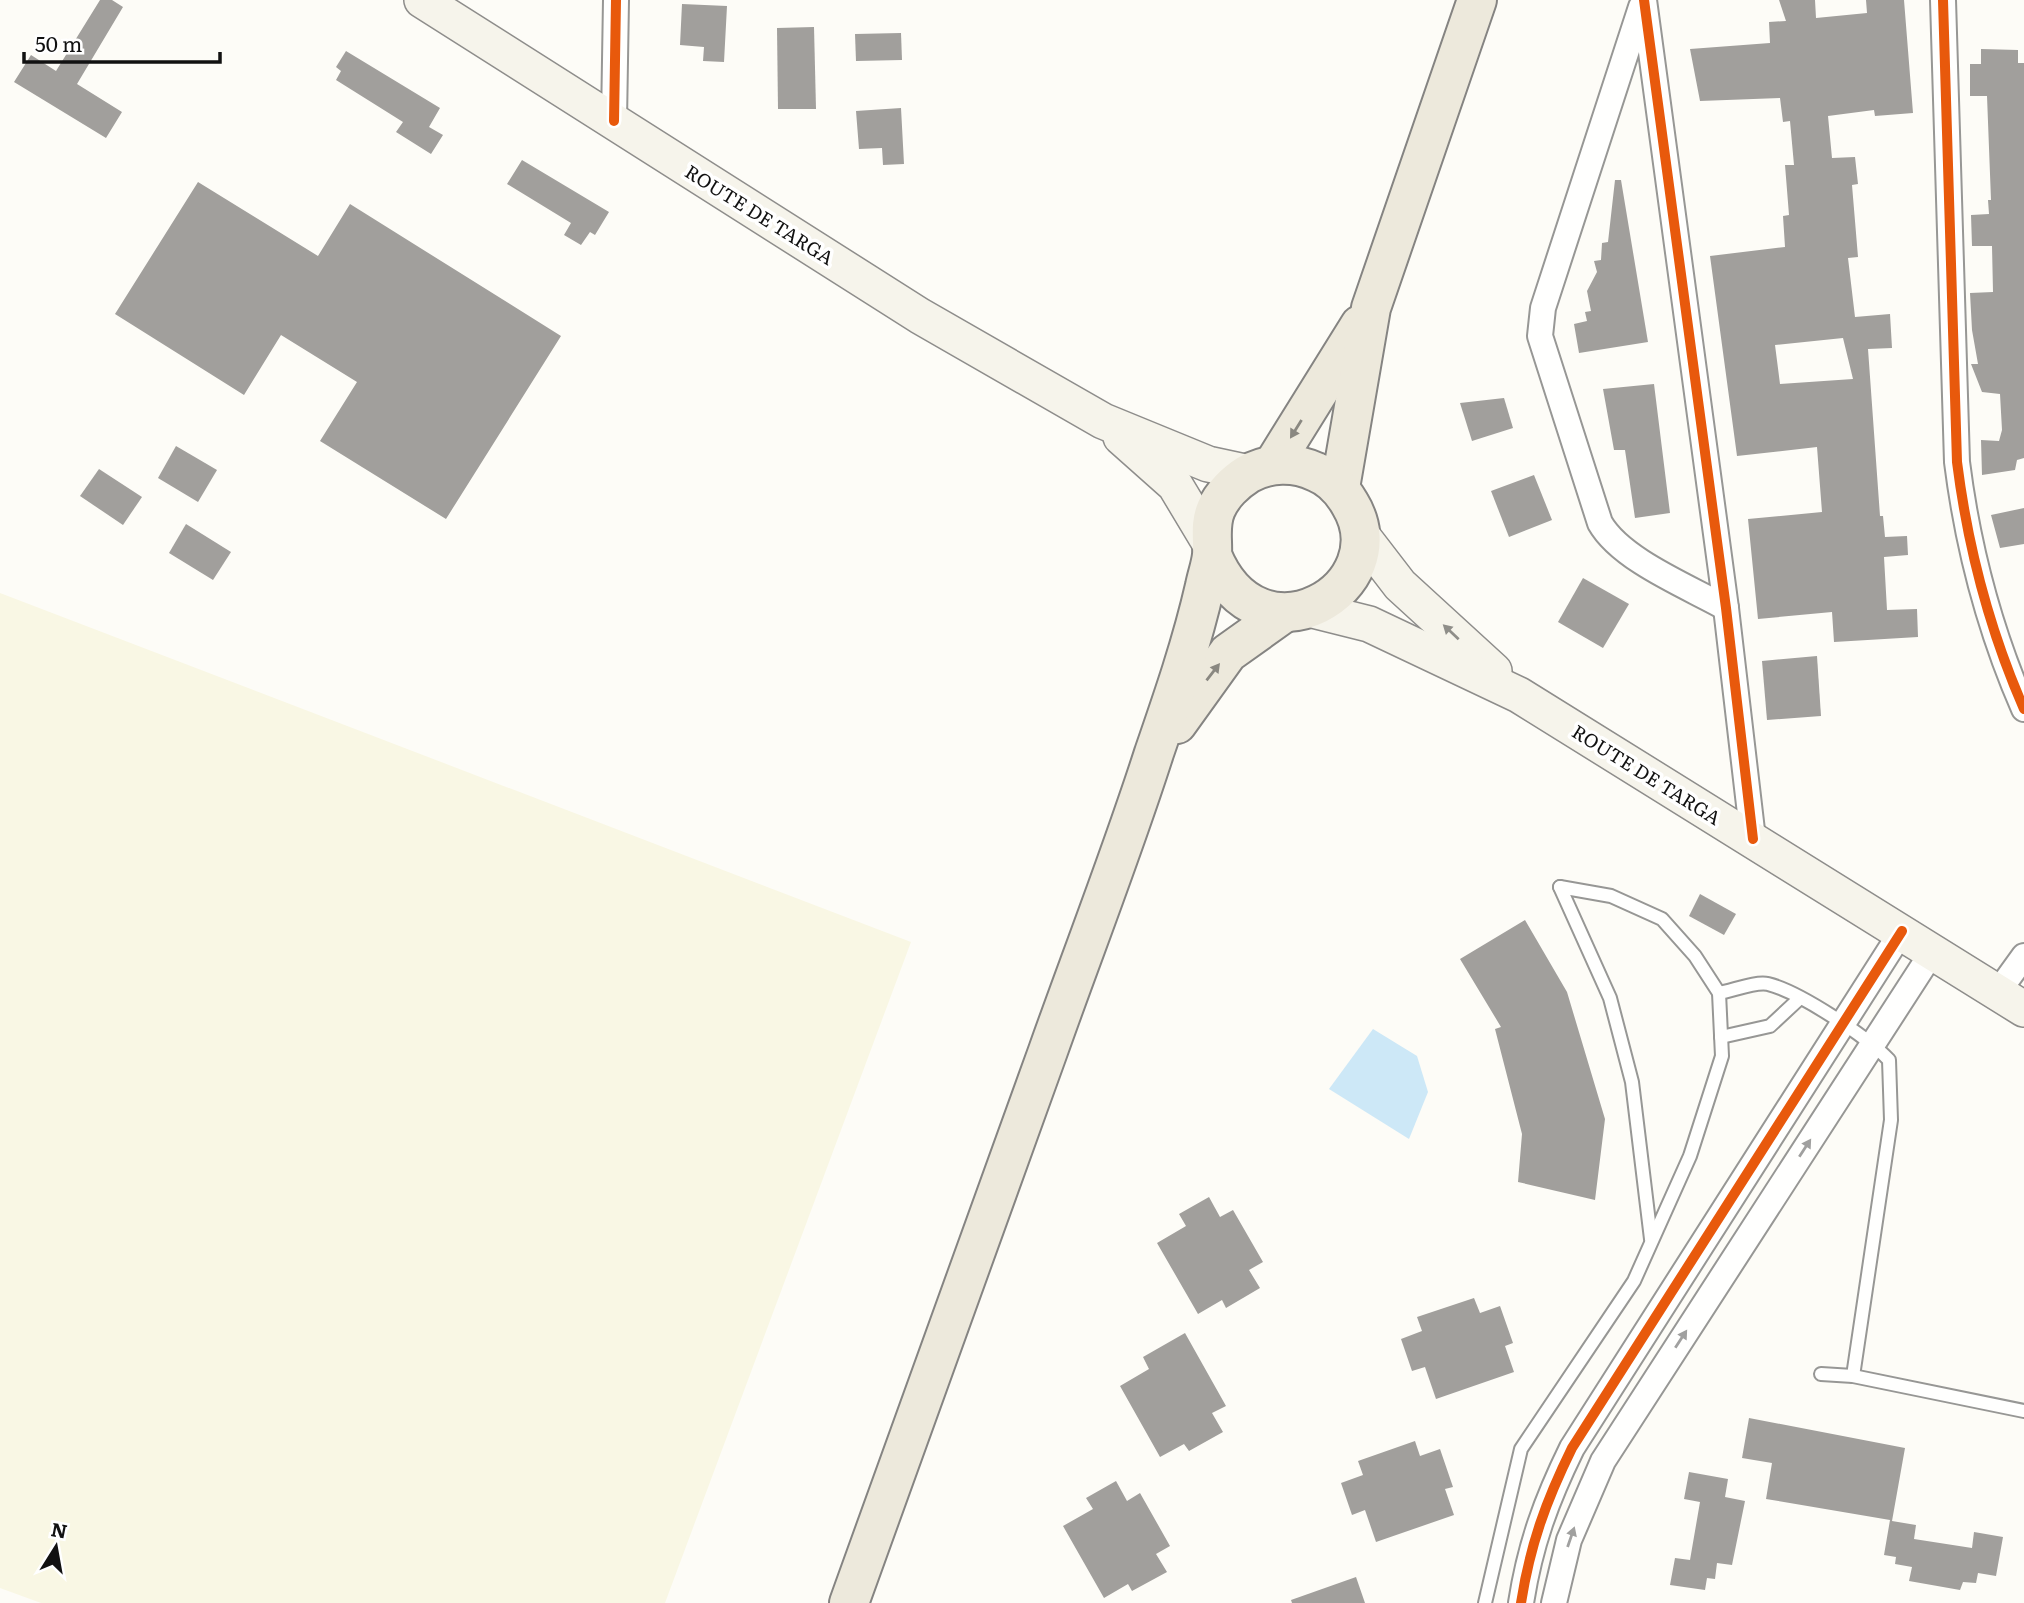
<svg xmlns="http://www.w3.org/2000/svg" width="2024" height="1603" viewBox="0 0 2024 1603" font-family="Literata,serif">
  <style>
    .farmland { fill: #f9f7e4 }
    .water { fill: #cde8f7 }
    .building { fill: #a19f9c; fill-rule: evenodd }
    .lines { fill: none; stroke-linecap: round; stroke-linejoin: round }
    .lane-casing { stroke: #979795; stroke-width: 16 }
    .street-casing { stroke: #979795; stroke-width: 28 }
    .secondary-casing { stroke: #8e8d8b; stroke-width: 38 }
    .primary-casing { stroke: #858482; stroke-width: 42 }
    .lane { stroke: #fffffe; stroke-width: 12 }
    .street { stroke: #fffffe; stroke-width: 24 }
    .secondary { stroke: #f6f4eb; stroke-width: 35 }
    .primary { stroke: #ede9dc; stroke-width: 38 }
    .cycleway-casing { stroke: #fff; stroke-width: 15 }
    .cycleway { stroke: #e8590c; stroke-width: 10 }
    .oneway { fill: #8a8881 }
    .oneway2 { fill: #8f8e89 }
    .oneway3 { fill: #a0a09f }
    .labels { text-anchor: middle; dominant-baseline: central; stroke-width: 7; stroke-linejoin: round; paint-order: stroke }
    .street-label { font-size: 19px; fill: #111; stroke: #fff }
  </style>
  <rect width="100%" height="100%" fill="#fdfcf7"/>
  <path class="farmland" d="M 0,593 L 911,942 L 665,1603 L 41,1603 L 0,1588 Z"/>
  <path class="water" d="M 1373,1029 L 1417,1056 L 1428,1092 L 1409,1139 L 1329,1089 Z"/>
  <g class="building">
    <path d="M 100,0 L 112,0 L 123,7 L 77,84 L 122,112 L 106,138 L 14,82 L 31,55 L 56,71 Z"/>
    <path d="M 1779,0 L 1815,0 L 1816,18 L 1867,13 L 1866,0 L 1904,0 L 1913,113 L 1875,116 L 1874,110 L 1828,116 L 1832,158 L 1855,157 L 1858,184 L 1852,185 L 1858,257 L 1848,258 L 1855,317 L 1890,314 L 1892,348 L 1868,349 L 1880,516 L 1883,516 L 1885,537 L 1907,536 L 1908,555 L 1884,557 L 1887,610 L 1917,609 L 1918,637 L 1834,642 L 1832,612 L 1758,619 L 1748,519 L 1822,512 L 1817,447 L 1737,456 L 1710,256 L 1785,247 L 1783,216 L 1789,215 L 1785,165 L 1794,165 L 1790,121 L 1783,122 L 1780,98 L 1700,101 L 1690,49 L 1770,43 L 1769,22 L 1786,21 ZM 1843,338 L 1853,379 L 1780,384 L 1775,345 Z"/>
    <path d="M 682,4 L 727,6 L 724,62 L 703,61 L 704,47 L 680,45 Z"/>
    <path d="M 814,27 L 816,109 L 778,109 L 777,28 Z"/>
    <path d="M 901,33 L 902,60 L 856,61 L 855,34 Z"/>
    <path d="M 1981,49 L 2018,50 L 2018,63 L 2024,63 L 2024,458 L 2017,460 L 2015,470 L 1982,475 L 1981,440 L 1999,441 L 2002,430 L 2000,394 L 1982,392 L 1971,364 L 1978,364 L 1972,330 L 1970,293 L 1993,292 L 1992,246 L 1972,246 L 1971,215 L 1989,214 L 1988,200 L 1991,200 L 1987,96 L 1970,96 L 1970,64 L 1981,64 Z"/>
    <path d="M 346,51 L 440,108 L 429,127 L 443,135 L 431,154 L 396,132 L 403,122 L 336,80 L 341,71 L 336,67 Z"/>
    <path d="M 901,108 L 904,164 L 883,165 L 882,148 L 859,149 L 856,111 Z"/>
    <path d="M 522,160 L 609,212 L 595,235 L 590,232 L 581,245 L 564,235 L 571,223 L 507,184 Z"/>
    <path d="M 1615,180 L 1621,180 L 1648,342 L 1579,353 L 1574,324 L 1587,321 L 1585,312 L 1591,311 L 1587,291 L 1597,272 L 1594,261 L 1601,260 L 1602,243 L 1608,242 Z"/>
    <path d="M 198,182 L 318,256 L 350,204 L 561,336 L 446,519 L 320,441 L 357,382 L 281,335 L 244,395 L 115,314 Z"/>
    <path d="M 1654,384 L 1670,513 L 1635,518 L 1625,450 L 1614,450 L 1603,389 Z"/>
    <path d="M 1504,398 L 1513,428 L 1472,441 L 1460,403 Z"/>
    <path d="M 176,446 L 217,470 L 198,502 L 158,478 Z"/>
    <path d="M 99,469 L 142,497 L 123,525 L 80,496 Z"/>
    <path d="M 1534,475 L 1552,520 L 1509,537 L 1491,491 Z"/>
    <path d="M 2024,508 L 2024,544 L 2000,548 L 1991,515 Z"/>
    <path d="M 186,524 L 231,552 L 213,580 L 169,553 Z"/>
    <path d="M 1583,578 L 1629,604 L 1603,648 L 1558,622 Z"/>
    <path d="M 1817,656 L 1821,716 L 1767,720 L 1762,661 Z"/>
    <path d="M 1700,894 L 1736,914 L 1724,935 L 1689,916 Z"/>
    <path d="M 1525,920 L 1567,992 L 1605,1119 L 1595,1200 L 1518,1182 L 1522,1134 L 1495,1029 L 1501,1027 L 1460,959 Z"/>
    <path d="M 1209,1197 L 1220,1217 L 1233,1210 L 1263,1262 L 1249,1270 L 1260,1288 L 1226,1308 L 1222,1300 L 1198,1314 L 1157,1243 L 1186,1226 L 1179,1214 Z"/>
    <path d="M 1474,1298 L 1480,1313 L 1500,1306 L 1513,1343 L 1505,1346 L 1514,1372 L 1436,1399 L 1425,1367 L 1412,1371 L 1401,1339 L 1422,1331 L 1417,1317 Z"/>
    <path d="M 1185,1333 L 1226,1406 L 1212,1413 L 1223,1432 L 1189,1451 L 1184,1444 L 1160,1457 L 1120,1386 L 1149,1369 L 1143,1357 Z"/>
    <path d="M 1749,1418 L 1905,1448 L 1892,1521 L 1916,1525 L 1914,1539 L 1972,1548 L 1974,1532 L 2003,1537 L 1996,1576 L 1978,1573 L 1976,1583 L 1963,1582 L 1960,1590 L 1909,1581 L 1912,1567 L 1895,1564 L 1896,1557 L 1884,1555 L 1890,1520 L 1766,1499 L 1772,1463 L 1742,1458 Z"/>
    <path d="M 1415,1441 L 1420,1456 L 1440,1449 L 1453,1487 L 1445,1489 L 1454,1515 L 1376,1542 L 1365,1510 L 1352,1515 L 1341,1483 L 1363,1475 L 1358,1461 Z"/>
    <path d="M 1689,1472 L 1728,1479 L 1725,1497 L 1745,1501 L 1732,1565 L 1717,1563 L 1715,1579 L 1707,1578 L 1705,1590 L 1670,1585 L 1675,1558 L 1690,1560 L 1700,1502 L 1684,1499 Z"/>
    <path d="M 1116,1481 L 1127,1501 L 1140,1493 L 1170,1546 L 1156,1554 L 1167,1572 L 1132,1591 L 1128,1584 L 1104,1598 L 1063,1526 L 1093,1509 L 1086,1498 Z"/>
    <path d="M 1356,1577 L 1365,1603 L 1292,1603 L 1291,1600 Z"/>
  </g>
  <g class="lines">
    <defs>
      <g id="lane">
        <path d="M 1560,887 L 1610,998 L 1632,1082 L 1651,1239"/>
        <path d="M 1719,993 C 1732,991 1756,981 1768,984 C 1800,992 1866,1036 1889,1060 L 1891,1120 L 1853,1376"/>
        <path d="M 1721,1037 L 1770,1026 L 1799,999"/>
        <path d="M 1821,1374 L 1853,1376 L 2024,1411"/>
        <path d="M 1485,1603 L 1521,1449 L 1634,1281 L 1690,1156 L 1722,1056 L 1719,993 L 1695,956 L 1662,919 L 1611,896 L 1560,887"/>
      </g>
      <g id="street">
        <path d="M 1644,0 L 1726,608 L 1753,839"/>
        <path d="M 1943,0 L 1957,462 C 1968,549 1989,629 2024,709"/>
        <path d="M 1641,7 L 1543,308 L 1540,336 L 1600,523 C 1621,560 1689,587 1726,608"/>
        <path d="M 614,121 L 616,0"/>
        <path d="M 1998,992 L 2024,956"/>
        <path d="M 1521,1603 C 1530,1545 1546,1501 1572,1448 L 1902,931"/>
        <path d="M 1554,1603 L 1569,1540 L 1603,1461 L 1933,951"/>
      </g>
      <g id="secondary">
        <path d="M 422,0 L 920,316 L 1103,421 L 1208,464 L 1250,473"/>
        <path d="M 1121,437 L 1175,485 L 1211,545"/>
        <path d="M 1360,533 L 1400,585 L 1494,671"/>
        <path d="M 1309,609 L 1369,624 L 1519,695 L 2024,1009"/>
      </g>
      <g id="primary">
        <path d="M 1273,465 L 1360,325"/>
        <path d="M 1340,488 L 1371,308 L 1477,0"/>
        <path d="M 1177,724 L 1228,653 L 1284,613"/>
        <path d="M 849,1603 C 915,1419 981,1235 1048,1051 C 1083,952 1122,853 1154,753 C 1173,698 1192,643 1205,586 C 1207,576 1211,565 1212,555 C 1213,539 1209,525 1216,509 C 1222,495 1235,482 1248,474 C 1269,462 1295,462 1316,472 C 1331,478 1342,490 1350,504 C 1400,586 1260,672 1212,555"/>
      </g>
    </defs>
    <use href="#lane" class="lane-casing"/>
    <use href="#street" class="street-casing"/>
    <use href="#secondary" class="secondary-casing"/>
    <use href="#primary" class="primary-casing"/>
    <use href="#lane" class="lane"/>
    <use href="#street" class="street"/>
    <use href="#secondary" class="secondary"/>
    <use href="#primary" class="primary"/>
    <defs>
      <g id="cycleway">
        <path d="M 1644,0 L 1726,608 L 1753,839"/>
        <path d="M 1943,0 L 1957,462 C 1968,549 1989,629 2024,709"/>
        <path d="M 614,121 L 616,0"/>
        <path d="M 1521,1603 C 1530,1545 1546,1501 1572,1448 L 1902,931"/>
      </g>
    </defs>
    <use href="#cycleway" class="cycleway-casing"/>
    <use href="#cycleway" class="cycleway"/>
  </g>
  <defs><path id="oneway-solid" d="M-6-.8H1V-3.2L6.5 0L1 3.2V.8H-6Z" transform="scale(1.75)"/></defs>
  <g class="oneway">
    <use href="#oneway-solid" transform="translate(1296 429) rotate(122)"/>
    <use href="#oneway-solid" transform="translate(1213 672) rotate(-52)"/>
  </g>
  <use class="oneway2" href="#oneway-solid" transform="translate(1451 632) rotate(-137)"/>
  <g class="oneway3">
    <use href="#oneway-solid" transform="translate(1805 1148) rotate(-57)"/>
    <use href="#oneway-solid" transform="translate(1681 1339) rotate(-57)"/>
    <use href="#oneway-solid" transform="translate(1571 1537) rotate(-71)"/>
  </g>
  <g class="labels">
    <g class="street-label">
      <text transform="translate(760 214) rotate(32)">ROUTE DE TARGA</text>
      <text transform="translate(1647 774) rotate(32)">ROUTE DE TARGA</text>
    </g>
  </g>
  <g transform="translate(56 1547) rotate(11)" stroke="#ffffff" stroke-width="5" paint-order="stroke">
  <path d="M0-5L12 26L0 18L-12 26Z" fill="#111111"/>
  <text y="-10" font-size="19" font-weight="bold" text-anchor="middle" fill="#111111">N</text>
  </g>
  <path d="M24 52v10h196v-10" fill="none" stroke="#111111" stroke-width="3.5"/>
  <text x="35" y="52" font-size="21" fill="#111111" stroke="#ffffff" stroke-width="5" paint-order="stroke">50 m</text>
</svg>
